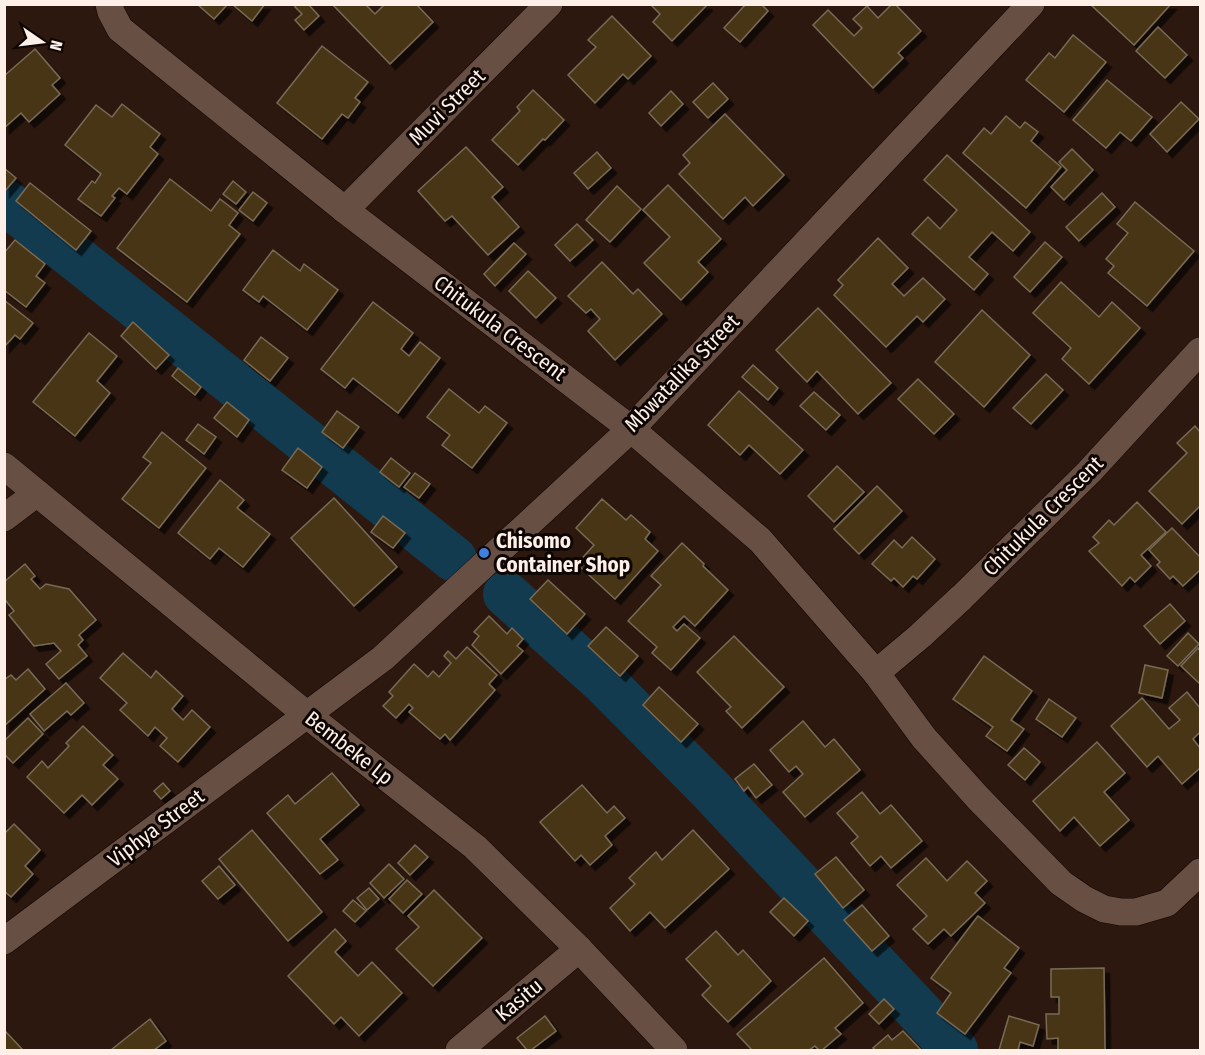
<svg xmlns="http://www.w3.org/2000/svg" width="1205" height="1055" viewBox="0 0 1205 1055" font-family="'Fira Sans Condensed',sans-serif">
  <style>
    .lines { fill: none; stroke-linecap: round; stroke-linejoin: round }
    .river { stroke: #133b4f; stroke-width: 46 }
    .building { fill: #473412; stroke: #796b56; stroke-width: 1.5; filter: url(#shadow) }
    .street-casing { stroke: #130300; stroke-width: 28 }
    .street { stroke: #674f44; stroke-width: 27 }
    .shop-dot { fill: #3f7fe0; stroke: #0e0603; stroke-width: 2 }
    .labels { text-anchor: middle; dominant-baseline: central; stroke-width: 6; stroke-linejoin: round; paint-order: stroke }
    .street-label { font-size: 21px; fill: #feefe9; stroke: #0e0603 }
    .poi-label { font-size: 21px; font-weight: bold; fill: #feefe9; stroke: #0e0603; text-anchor: start }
  </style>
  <defs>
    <filter id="shadow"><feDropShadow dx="5.5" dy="5.5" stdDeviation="0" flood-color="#0009"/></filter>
  </defs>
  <rect width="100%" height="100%" fill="#2c180f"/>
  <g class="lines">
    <g class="river">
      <path d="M 4,201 L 454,559"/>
      <path d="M 506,594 L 605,683 L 710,789 L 955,1050"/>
    </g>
  </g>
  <g class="building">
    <path d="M 197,4 L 224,4 L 226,6 L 214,19 Z"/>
    <path d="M 232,4 L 265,4 L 252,21 Z"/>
    <path d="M 297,4 L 308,4 L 319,16 L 304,30 L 295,20 L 302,14 L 295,7 Z"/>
    <path d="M 332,4 L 365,4 L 375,14 L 385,4 L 416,4 L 433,22 L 390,64 Z"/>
    <path d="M 652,4 L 706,4 L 707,5 L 672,41 L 653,22 L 660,14 L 651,5 Z"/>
    <path d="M 746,4 L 761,4 L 768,11 L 740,42 L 724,28 Z"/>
    <path d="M 892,4 L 895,4 L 921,31 L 898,53 L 903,58 L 873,88 L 813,25 L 828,10 L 854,36 L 862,28 L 853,19 L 867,6 L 878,18 Z"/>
    <path d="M 1090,4 L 1171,4 L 1134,45 Z"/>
    <path d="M 612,16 L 651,56 L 628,79 L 623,74 L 595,103 L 568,75 L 596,47 L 588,40 Z"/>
    <path d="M 1158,27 L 1187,55 L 1165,78 L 1136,51 Z"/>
    <path d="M 1073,35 L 1106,62 L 1064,112 L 1026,80 L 1049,53 L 1055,58 Z"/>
    <path d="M 322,46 L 368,82 L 355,98 L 360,102 L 348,118 L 342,114 L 322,139 L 277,103 Z"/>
    <path d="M 35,49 L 60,78 L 52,85 L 60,94 L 29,122 L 21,113 L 4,128 L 4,76 Z"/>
    <path d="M 1107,80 L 1152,117 L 1131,141 L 1120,132 L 1106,148 L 1073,120 Z"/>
    <path d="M 713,83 L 728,99 L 708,118 L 693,102 Z"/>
    <path d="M 533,90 L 564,120 L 545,140 L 543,139 L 518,165 L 492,140 L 520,111 L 517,107 Z"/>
    <path d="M 671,91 L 683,104 L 661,126 L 649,113 Z"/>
    <path d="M 1181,102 L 1199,119 L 1167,152 L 1150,134 Z"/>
    <path d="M 122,104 L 160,134 L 150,147 L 158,154 L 127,194 L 119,188 L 112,196 L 115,198 L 101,216 L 78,199 L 92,181 L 95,183 L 101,174 L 65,145 L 96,105 L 112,117 Z"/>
    <path d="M 725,114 L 784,175 L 753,206 L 745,197 L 723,219 L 679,174 L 690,163 L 683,155 Z"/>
    <path d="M 1006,116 L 1020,128 L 1025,122 L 1038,132 L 1031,141 L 1061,167 L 1026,208 L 963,153 L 984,128 L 991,134 Z"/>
    <path d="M 466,147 L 503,187 L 492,197 L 519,227 L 488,255 L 452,216 L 445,221 L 418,191 Z"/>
    <path d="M 1072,149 L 1093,170 L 1064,200 L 1051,187 L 1067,170 L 1059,162 Z"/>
    <path d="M 597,152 L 611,168 L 588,189 L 574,173 Z"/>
    <path d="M 947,155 L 1030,232 L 1013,251 L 992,232 L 969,257 L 988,274 L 974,290 L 912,234 L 928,217 L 940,229 L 957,210 L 924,180 Z"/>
    <path d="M 4,168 L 16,178 L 4,192 Z"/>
    <path d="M 170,179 L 211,211 L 220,199 L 238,213 L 229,225 L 240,234 L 187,302 L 117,248 Z"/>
    <path d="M 233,181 L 246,192 L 236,204 L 223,194 Z"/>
    <path d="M 30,183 L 91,231 L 76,250 L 16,201 Z"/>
    <path d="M 668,185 L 721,239 L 698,262 L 708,272 L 681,300 L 644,263 L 670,237 L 643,210 Z"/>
    <path d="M 617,186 L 641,209 L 610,242 L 586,220 Z"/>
    <path d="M 253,192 L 267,203 L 253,221 L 239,210 Z"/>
    <path d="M 1102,193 L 1115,207 L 1079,241 L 1066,227 Z"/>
    <path d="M 1135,202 L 1194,251 L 1147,306 L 1108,273 L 1114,266 L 1106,259 L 1128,233 L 1117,224 Z"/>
    <path d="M 577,224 L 593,240 L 570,261 L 555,245 Z"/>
    <path d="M 878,238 L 908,268 L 892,284 L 904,296 L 923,278 L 945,299 L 923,322 L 917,316 L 886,347 L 834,295 L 843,285 L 838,280 Z"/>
    <path d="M 15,240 L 45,264 L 36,276 L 45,283 L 26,307 L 4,290 L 4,253 Z"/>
    <path d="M 1045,242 L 1062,257 L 1030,292 L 1014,277 Z"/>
    <path d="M 514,243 L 526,254 L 495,286 L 484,274 Z"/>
    <path d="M 273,250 L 300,271 L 304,264 L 338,290 L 307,330 L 263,296 L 259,302 L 243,290 Z"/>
    <path d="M 602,262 L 633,294 L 638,289 L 662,314 L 615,360 L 588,331 L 600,319 L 591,309 L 586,313 L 568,296 Z"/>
    <path d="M 528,271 L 556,298 L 536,318 L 509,291 Z"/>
    <path d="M 1061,282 L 1099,317 L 1112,302 L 1140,328 L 1089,384 L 1062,359 L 1071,348 L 1033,313 Z"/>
    <path d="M 4,300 L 33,323 L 20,339 L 15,335 L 4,347 Z"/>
    <path d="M 373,302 L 413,333 L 401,349 L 409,356 L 420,342 L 440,358 L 398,413 L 353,378 L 345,388 L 321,369 Z"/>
    <path d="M 818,308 L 891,383 L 858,414 L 817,371 L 807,382 L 776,350 Z"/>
    <path d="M 982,310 L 1030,355 L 984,407 L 935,362 Z"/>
    <path d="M 133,322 L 169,355 L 156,369 L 121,336 Z"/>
    <path d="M 89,333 L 117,356 L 97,381 L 110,393 L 75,436 L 33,402 Z"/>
    <path d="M 261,337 L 288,358 L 270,381 L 244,360 Z"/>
    <path d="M 753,365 L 778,388 L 768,400 L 742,377 Z"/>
    <path d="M 178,368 L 201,387 L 195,395 L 172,376 Z"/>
    <path d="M 1046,374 L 1063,390 L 1031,424 L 1013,408 Z"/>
    <path d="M 918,379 L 954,414 L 934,434 L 898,399 Z"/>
    <path d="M 449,389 L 479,413 L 485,406 L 507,423 L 472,468 L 442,445 L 450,435 L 427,417 Z"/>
    <path d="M 739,391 L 803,450 L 780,474 L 749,445 L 740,455 L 708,425 Z"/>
    <path d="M 814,392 L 840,415 L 826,430 L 800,406 Z"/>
    <path d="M 227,402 L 249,420 L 237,437 L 214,418 Z"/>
    <path d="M 337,411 L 359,427 L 343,448 L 322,432 Z"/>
    <path d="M 198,424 L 216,437 L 204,454 L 186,440 Z"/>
    <path d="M 1195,426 L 1200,432 L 1200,506 L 1182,524 L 1149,491 L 1187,453 L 1177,443 Z"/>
    <path d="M 162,432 L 206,468 L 159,528 L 122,499 L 151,463 L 143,457 Z"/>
    <path d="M 298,448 L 322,467 L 307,488 L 282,470 Z"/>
    <path d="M 391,458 L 410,473 L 399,487 L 380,472 Z"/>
    <path d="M 837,466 L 864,492 L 834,522 L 808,496 Z"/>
    <path d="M 415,473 L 430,484 L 419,498 L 404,487 Z"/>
    <path d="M 220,480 L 244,500 L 237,508 L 270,534 L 243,567 L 219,548 L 210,559 L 178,533 Z"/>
    <path d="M 877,486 L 902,511 L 859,554 L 834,529 Z"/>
    <path d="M 334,498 L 397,567 L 354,606 L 291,538 Z"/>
    <path d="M 602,499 L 626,520 L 631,515 L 650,532 L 645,539 L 658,551 L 615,599 L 577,564 L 594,545 L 576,528 Z"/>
    <path d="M 1137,502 L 1166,532 L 1141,555 L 1151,566 L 1135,582 L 1130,577 L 1122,586 L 1089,551 L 1099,543 L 1093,537 L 1109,520 L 1114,525 Z"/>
    <path d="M 383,516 L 405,533 L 393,548 L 371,532 Z"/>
    <path d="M 1172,528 L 1200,557 L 1200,570 L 1183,586 L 1173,576 L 1170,579 L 1157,565 L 1160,562 L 1149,550 Z"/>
    <path d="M 912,537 L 935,559 L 917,579 L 913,576 L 903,587 L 894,578 L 891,581 L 872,564 L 894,540 L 902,548 Z"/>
    <path d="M 682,543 L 704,564 L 703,566 L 728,590 L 695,626 L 684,616 L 673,627 L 677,631 L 684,624 L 700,638 L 671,670 L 652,653 L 657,647 L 628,621 L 661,585 L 651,576 Z"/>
    <path d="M 25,564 L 35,576 L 31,579 L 40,589 L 46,584 L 69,589 L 96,620 L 79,635 L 83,640 L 78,645 L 87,656 L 59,679 L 46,664 L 61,651 L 54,643 L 34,646 L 9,615 L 14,611 L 6,601 L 4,602 L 4,582 Z"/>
    <path d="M 548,580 L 585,614 L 567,634 L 530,599 Z"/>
    <path d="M 1170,604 L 1185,621 L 1160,644 L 1144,626 Z"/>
    <path d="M 489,616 L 507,634 L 512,628 L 523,639 L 517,646 L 523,651 L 501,674 L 472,645 L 479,636 L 474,632 Z"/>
    <path d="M 606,627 L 638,656 L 620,676 L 588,646 Z"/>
    <path d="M 1188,633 L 1199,644 L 1178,666 L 1167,656 Z"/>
    <path d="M 734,636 L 784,687 L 742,728 L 726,711 L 731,707 L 697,672 Z"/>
    <path d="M 467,647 L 497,675 L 489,684 L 495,690 L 450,740 L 445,734 L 440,739 L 409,712 L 413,708 L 409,704 L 396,718 L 383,706 L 393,696 L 389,692 L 414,664 L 428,677 L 433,671 L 439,677 L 451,663 L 444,656 L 448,651 L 456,659 Z"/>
    <path d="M 1198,648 L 1200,651 L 1200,684 L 1181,666 Z"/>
    <path d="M 123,653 L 151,678 L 156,671 L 183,696 L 172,709 L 183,720 L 192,710 L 210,727 L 178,762 L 160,746 L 167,738 L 155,727 L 148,736 L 120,710 L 127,703 L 100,678 Z"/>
    <path d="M 984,656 L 1032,691 L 1011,720 L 1024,729 L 1007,751 L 986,736 L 993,727 L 953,699 Z"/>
    <path d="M 1145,665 L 1168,670 L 1162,698 L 1139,693 Z"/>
    <path d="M 28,669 L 45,689 L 4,726 L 4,680 L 11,675 L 16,680 Z"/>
    <path d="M 66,683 L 84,703 L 71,715 L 67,711 L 44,731 L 30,714 Z"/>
    <path d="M 659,687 L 698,724 L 681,742 L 643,705 Z"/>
    <path d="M 1187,692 L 1200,708 L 1200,732 L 1193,739 L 1200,748 L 1200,768 L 1182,784 L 1158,756 L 1147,767 L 1111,726 L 1142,698 L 1169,729 L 1180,720 L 1169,708 Z"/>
    <path d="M 1049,699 L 1076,718 L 1062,737 L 1036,719 Z"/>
    <path d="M 28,718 L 43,734 L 13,763 L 4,754 L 4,741 Z"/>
    <path d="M 803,721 L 825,747 L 834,739 L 860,770 L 805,817 L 783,792 L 803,774 L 796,766 L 789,772 L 770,750 Z"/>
    <path d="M 83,726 L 113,755 L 103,765 L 118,779 L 92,805 L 82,795 L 64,813 L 27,777 L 42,761 L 48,768 L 69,746 L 66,743 Z"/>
    <path d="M 1097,742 L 1125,773 L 1104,792 L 1129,820 L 1100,846 L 1074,817 L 1060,831 L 1033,801 Z"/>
    <path d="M 1024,748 L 1040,762 L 1025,780 L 1008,765 Z"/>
    <path d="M 754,764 L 772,785 L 756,798 L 748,787 L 744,791 L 735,779 Z"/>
    <path d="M 332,773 L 359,805 L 320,839 L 338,860 L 320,874 L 267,813 L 288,795 L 295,804 Z"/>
    <path d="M 163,783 L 170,791 L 161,799 L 154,791 Z"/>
    <path d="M 582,785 L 607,813 L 614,806 L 625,818 L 605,836 L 612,845 L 590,865 L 581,855 L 575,861 L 540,822 Z"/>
    <path d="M 862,792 L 880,814 L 891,805 L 922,841 L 891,868 L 881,856 L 870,866 L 851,843 L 858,837 L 837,813 Z"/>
    <path d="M 14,824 L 40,850 L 25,866 L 33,874 L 11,897 L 4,891 L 4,834 Z"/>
    <path d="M 252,830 L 322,912 L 288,941 L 219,859 Z"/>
    <path d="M 693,830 L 729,869 L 665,928 L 650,912 L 630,931 L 610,908 L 635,884 L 629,878 L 656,852 L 662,860 Z"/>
    <path d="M 415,845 L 428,857 L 410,875 L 398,863 Z"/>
    <path d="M 836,857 L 864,890 L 843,908 L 815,874 Z"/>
    <path d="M 926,858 L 947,881 L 967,861 L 987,881 L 975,893 L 985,903 L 951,936 L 944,929 L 928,944 L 913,929 L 927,916 L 897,885 Z"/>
    <path d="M 389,864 L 404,879 L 384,898 L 370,883 Z"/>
    <path d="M 219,866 L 235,885 L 218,899 L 202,881 Z"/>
    <path d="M 407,880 L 422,894 L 403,913 L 389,899 Z"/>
    <path d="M 369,888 L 379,899 L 367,910 L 357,898 Z"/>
    <path d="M 434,890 L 482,938 L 433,986 L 396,949 L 419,927 L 408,916 Z"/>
    <path d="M 784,898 L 808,921 L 794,936 L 770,912 Z"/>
    <path d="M 353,900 L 366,911 L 355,922 L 343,911 Z"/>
    <path d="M 862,905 L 889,936 L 872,951 L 844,920 Z"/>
    <path d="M 978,916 L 1019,948 L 1004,968 L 1011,973 L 965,1034 L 937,1013 L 951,993 L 931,978 Z"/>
    <path d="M 335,929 L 346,941 L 335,952 L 358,976 L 372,962 L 402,993 L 359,1036 L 341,1017 L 334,1024 L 288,976 Z"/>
    <path d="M 716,931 L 738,955 L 743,950 L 771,981 L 728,1022 L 702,995 L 711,986 L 686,959 Z"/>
    <path d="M 824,958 L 863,1003 L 835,1028 L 841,1034 L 822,1050 L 819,1050 L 815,1046 L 809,1050 L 752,1050 L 737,1034 Z"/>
    <path d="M 1104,968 L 1105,1050 L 1058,1050 L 1058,1038 L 1047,1039 L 1046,1014 L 1059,1014 L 1059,997 L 1051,997 L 1051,969 Z"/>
    <path d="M 884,999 L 894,1009 L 879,1024 L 869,1014 Z"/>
    <path d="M 545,1016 L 556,1031 L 531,1050 L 527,1050 L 517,1038 Z"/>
    <path d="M 1009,1016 L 1039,1025 L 1033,1046 L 1020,1042 L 1018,1050 L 999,1050 Z"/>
    <path d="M 150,1019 L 166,1041 L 154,1050 L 111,1050 Z"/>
    <path d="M 903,1031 L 921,1050 L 876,1050 L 873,1048 L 888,1035 L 892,1040 Z"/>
    <path d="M 6,1032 L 22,1049 L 20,1050 L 4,1050 L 4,1034 Z"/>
  </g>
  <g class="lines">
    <defs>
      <g id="street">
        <path d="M 109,4 L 111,12 L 120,29 L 345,210 L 631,429 L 760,540 L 876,673 L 924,738 L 978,798 L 1061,883 L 1084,899 L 1104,909 L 1121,912 L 1136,912 L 1167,903 L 1200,872"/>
        <path d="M 345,210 L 549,4"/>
        <path d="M 4,466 L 307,715 L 475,847 L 579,949 L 674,1050"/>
        <path d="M 4,518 L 37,493"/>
        <path d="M 876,673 L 920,636 L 962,597 L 1089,472 L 1200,351"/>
        <path d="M 4,941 L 383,658 L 631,429 L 1031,4"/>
        <path d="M 459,1050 L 579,949"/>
      </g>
    </defs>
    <use href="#street" class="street-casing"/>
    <use href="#street" class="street"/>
  </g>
  <circle class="shop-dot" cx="484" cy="553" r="6"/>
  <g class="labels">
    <g class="street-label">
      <text transform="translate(447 107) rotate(-45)">Muvi Street</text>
      <text transform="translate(500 328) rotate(37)">Chitukula Crescent</text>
      <text transform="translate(682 373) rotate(-46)">Mbwatalika Street</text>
      <text transform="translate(1043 516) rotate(-45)">Chitukula Crescent</text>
      <text transform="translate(349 748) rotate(38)">Bembeke Lp</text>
      <text transform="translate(156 828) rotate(-37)">Viphya Street</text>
      <text transform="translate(519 1000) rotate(-40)">Kasitu</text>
    </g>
    <g class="poi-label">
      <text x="496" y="541">Chisomo<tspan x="496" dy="24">Container Shop</tspan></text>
    </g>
  </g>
  <rect width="1205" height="1055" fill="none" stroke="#feefe9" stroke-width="12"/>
  <g transform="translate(42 42) rotate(104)" stroke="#0e0603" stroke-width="4.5" paint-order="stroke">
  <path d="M0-4.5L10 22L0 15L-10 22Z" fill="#feefe9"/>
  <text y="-9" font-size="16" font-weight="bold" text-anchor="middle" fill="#feefe9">N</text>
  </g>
</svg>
